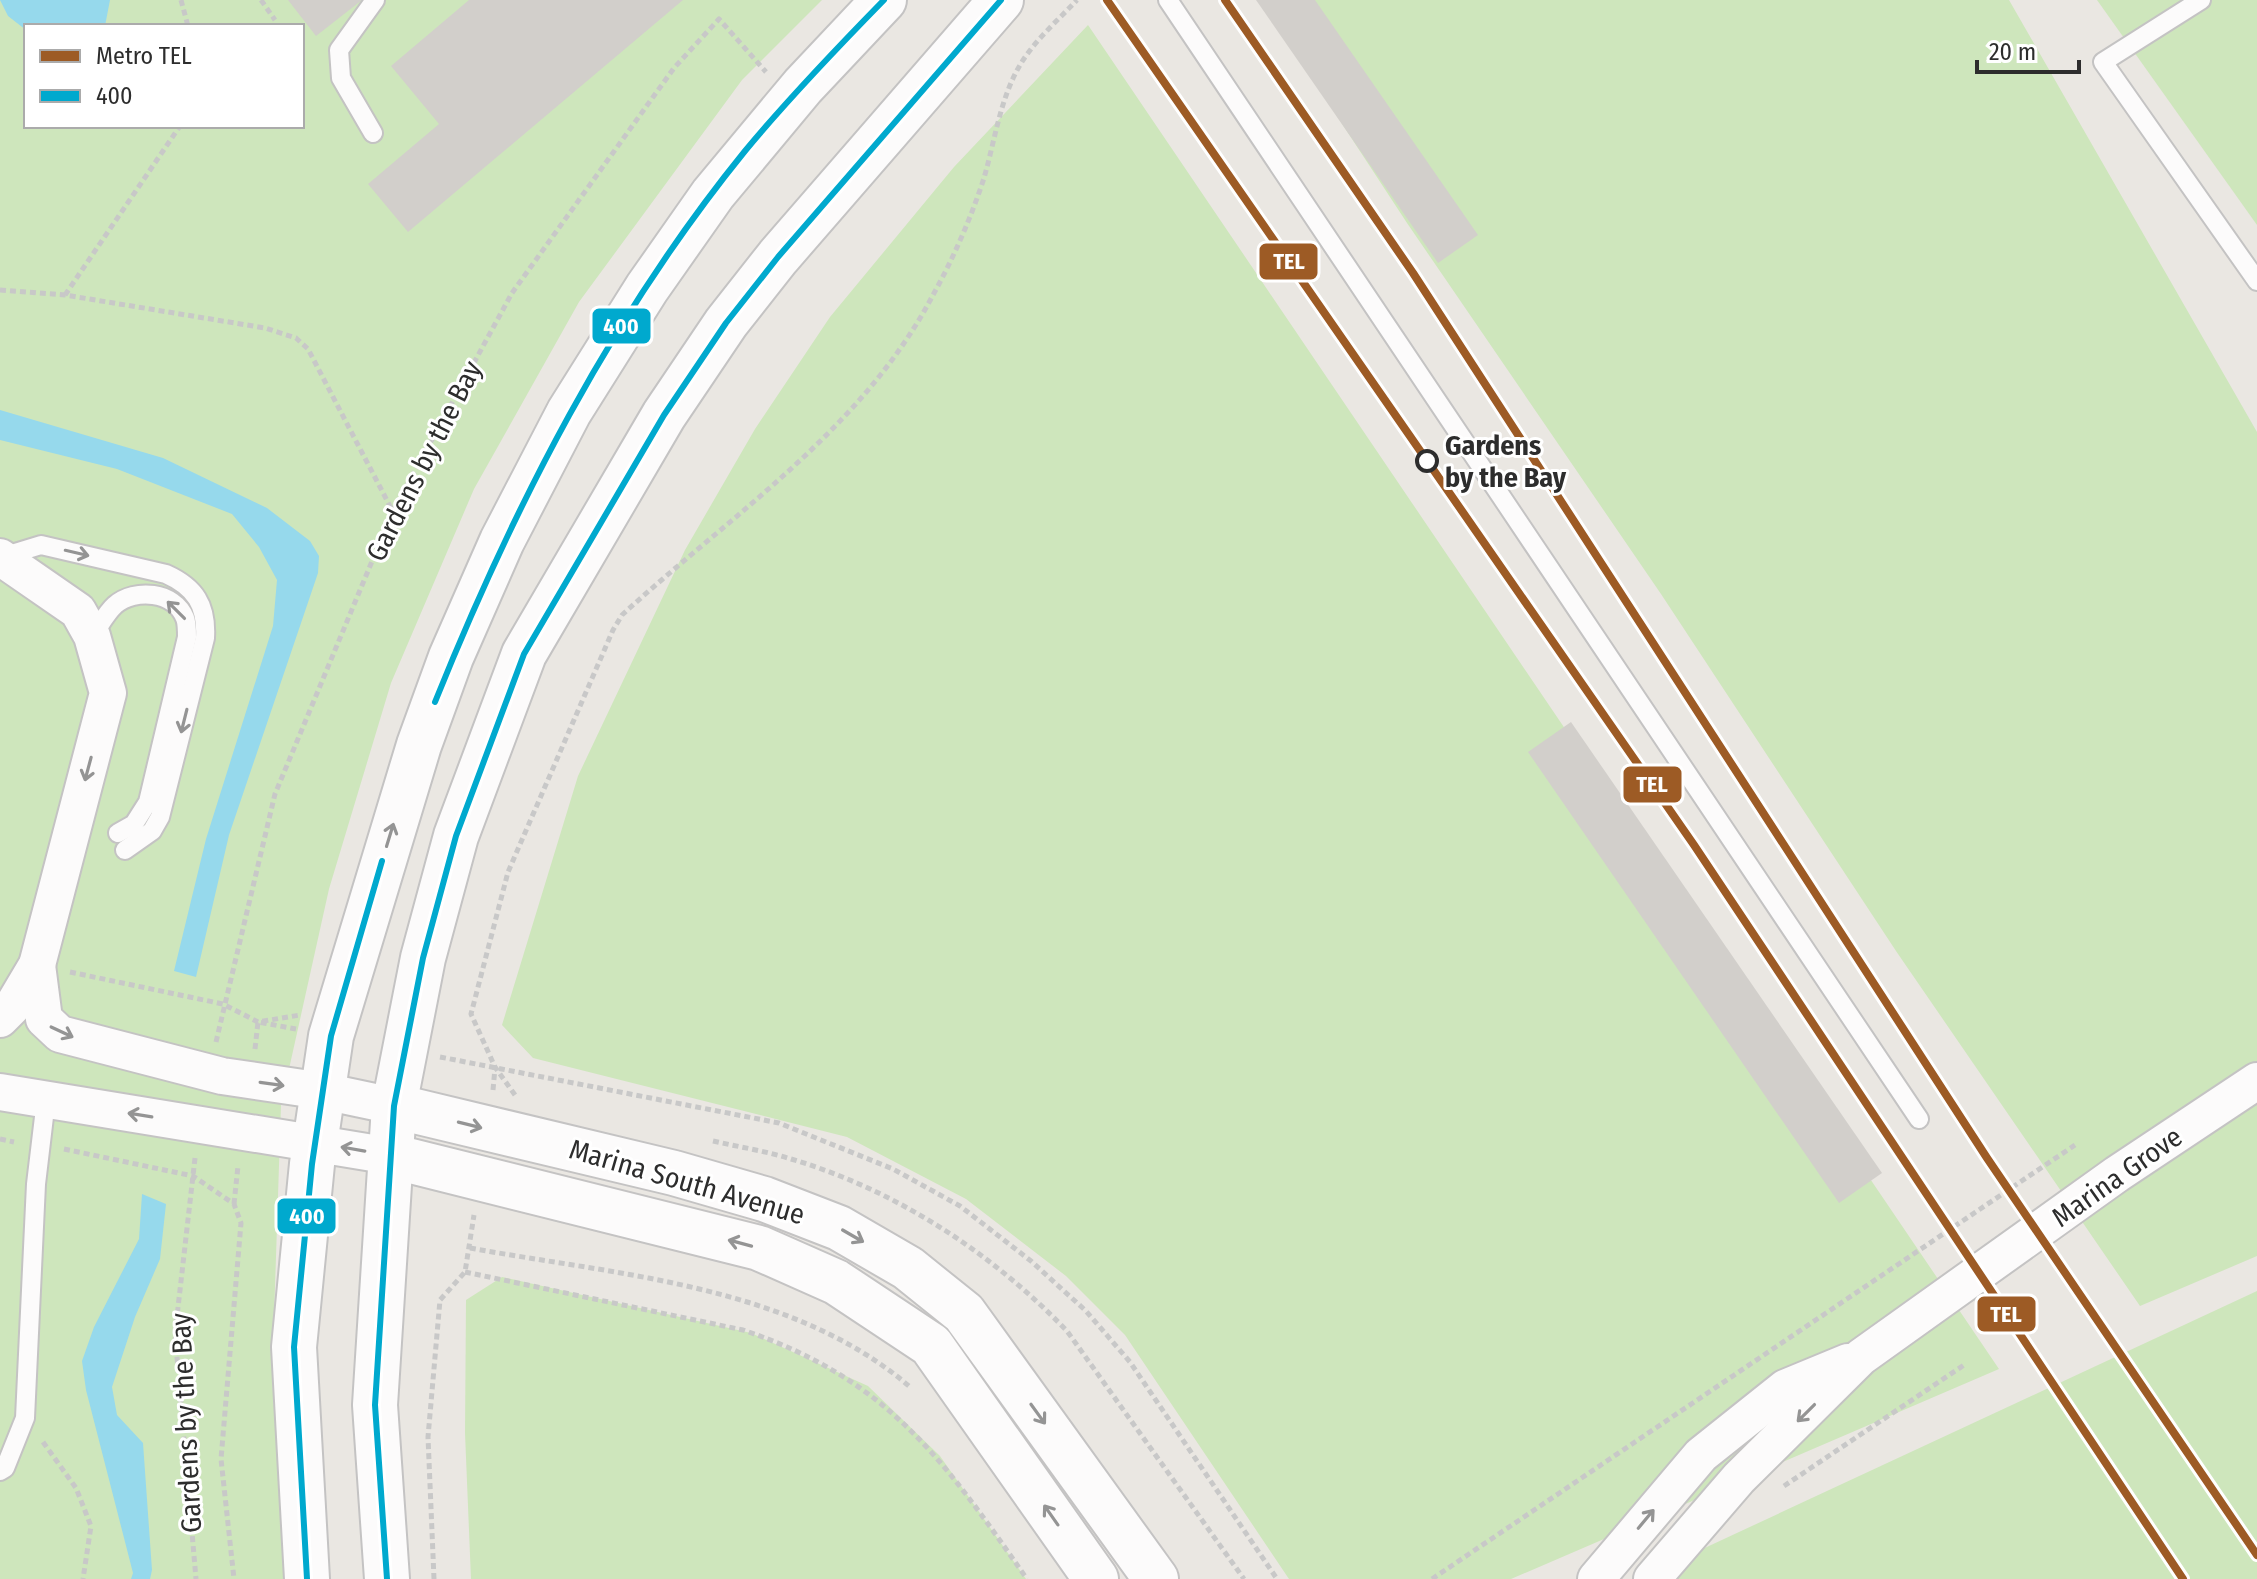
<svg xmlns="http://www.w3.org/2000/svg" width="2257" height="1579" viewBox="0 0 2257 1579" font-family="'Fira Sans Condensed',sans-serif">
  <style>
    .green { fill: #cee6bc; fill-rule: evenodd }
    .water { fill: #96d9ec }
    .building { fill: #d2cfcb }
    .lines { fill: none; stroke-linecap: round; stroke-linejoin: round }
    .lane-casing { stroke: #c4c3c3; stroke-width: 22 }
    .street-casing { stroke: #c4c3c3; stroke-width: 40 }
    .secondary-casing { stroke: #c4c3c3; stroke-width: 48 }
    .path { stroke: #c8c8c8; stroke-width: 5; stroke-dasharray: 6 4; stroke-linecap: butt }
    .lane { stroke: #fcfbfb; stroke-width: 18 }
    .street { stroke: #fcfbfb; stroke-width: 36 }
    .secondary { stroke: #fcfbfb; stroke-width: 44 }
    .bus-1-casing { stroke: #fff; stroke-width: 12 }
    .bus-1 { stroke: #00a9ce; stroke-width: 6 }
    .metro-1-casing { stroke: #fff; stroke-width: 14 }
    .metro-1 { stroke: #9d5b25; stroke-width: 8 }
    .oneway { stroke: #949494 }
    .stop-dot { fill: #fff; stroke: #2d2d2d; stroke-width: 4 }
    .labels { text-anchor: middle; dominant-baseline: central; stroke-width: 6; stroke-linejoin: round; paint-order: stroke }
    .stop-label { font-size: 28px; font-weight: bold; fill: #2d2d2d; stroke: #fff; text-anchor: start }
    .street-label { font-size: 28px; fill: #2d2d2d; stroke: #fff }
    .line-badge { stroke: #fff; stroke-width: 3 }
    .badge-label { font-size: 22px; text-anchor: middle; font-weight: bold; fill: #fff }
  </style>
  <rect width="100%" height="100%" fill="#eae7e2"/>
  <g class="green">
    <path d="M 0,0 L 822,0 L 742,80 L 579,302 L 474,489 L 391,683 L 329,889 L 281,1105 L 272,1378 L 286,1579 L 0,1579 ZM 26,26 L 302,26 L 302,126 L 26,126 Z"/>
    <path d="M 1261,0 L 2009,0 L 2257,432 L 2257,1256 L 2140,1306 L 1896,951 L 1661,594 L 1407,223 Z"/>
    <path d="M 2097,0 L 2257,0 L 2257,225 Z"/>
    <path d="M 1088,25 L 1999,1369 L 1511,1579 L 1289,1579 L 1125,1335 L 1066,1276 L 966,1199 L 847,1137 L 533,1058 L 502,1025 L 578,776 L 685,550 L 755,429 L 830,317 L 954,167 Z"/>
    <path d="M 502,1277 L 751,1333 L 868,1386 L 940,1456 L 1026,1579 L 471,1579 L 465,1433 L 466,1300 Z"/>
    <path d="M 2257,1291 L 2257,1579 L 1638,1579 Z"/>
  </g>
  <g class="water">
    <path d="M 0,0 L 110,0 L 105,26 L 26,26 L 26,30 L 8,16 Z"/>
    <path d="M 0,410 L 163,458 L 267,508 L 310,541 L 319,556 L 318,573 L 229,835 L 196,977 L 174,971 L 206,839 L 273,626 L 277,580 L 259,547 L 232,514 L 117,469 L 0,440 Z"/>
    <path d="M 142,1194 L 166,1204 L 160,1259 L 135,1317 L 112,1387 L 117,1415 L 143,1443 L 152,1570 L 150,1579 L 131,1579 L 133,1573 L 86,1390 L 82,1361 L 94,1327 L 139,1239 Z"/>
  </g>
  <g class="building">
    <path d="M 288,0 L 362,0 L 316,36 Z"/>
    <path d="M 469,0 L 683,0 L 408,232 L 368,184 L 439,124 L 391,66 Z"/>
    <path d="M 1256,0 L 1315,0 L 1478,235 L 1438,263 Z"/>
    <path d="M 1571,722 L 1882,1173 L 1839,1203 L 1528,752 Z"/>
  </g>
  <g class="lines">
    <defs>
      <g id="lane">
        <path d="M 1168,0 L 1919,1119"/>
        <path d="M 2201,0 L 2103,62 L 2257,281"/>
        <path d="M 373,133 L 341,78 L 339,50 L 375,0"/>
        <path d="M 2,557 L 41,545 L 166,574 C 195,587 207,605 205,638 L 160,817 L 152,831 L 125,850"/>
        <path d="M 92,636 C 99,627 106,613 115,605 C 135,588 174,591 185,618 C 187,623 187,632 187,637 L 148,802 L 134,824 L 118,833"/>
        <path d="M 0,1471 L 5,1468 L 25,1418 L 36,1184 L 46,1100"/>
      </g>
      <g id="street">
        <path d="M 0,557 L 78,611 L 92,636 L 108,693 L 37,965 L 12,1007 L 0,1019"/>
        <path d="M 37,965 L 44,1019 L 60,1034 L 222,1076 L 323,1091 L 394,1106"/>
        <path d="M 0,1092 L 391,1156"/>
        <path d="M 1596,1579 L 1701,1455 L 1785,1388 L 1848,1362"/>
        <path d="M 1652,1579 L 1739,1478 L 1861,1357 L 2117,1174 L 2257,1081"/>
      </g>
      <g id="secondary">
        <path d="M 394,1106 L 674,1173 L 764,1199 L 839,1228 L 908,1268 L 964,1313 L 1156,1579"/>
        <path d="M 391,1156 L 759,1248 L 836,1282 L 931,1345 L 1096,1579"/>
        <path d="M 307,1579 L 294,1347 L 312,1164 L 331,1036 L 419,745 L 451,657 L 502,541 L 569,412 L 647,288 L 713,194 L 803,86 L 884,0"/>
        <path d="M 387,1579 L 375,1405 L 394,1106 L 423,958 L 456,836 L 524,654 L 664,415 L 726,323 L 778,257 L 1001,0"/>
      </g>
    </defs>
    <use href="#lane" class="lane-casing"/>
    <use href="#street" class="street-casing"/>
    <use href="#secondary" class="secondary-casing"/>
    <g class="path">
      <path d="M 181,0 L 188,26"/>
      <path d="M 261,0 L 275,20"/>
      <path d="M 0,290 L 65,295 L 265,328 L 296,338 L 308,349 L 392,510"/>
      <path d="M 65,295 L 180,126"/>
      <path d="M 70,972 L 223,1004 L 258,1022 L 300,1015"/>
      <path d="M 216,1042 L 275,794 L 393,511 L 512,293 L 674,68 L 719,19 L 766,72"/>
      <path d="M 255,1049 L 258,1022 L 296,1029"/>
      <path d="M 440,1057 L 779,1123 L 893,1169 L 960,1206 L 1031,1261 L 1086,1311 L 1130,1362 L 1277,1579"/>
      <path d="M 493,1090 L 495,1068"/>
      <path d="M 515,1095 L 495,1067 L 471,1014 L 508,872 L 613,630 L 622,615 C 731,515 863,429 933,295 C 953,259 971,218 984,178 C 996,137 1001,89 1028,53 C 1042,34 1061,17 1077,0"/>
      <path d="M 0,1139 L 14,1142"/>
      <path d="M 713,1141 C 739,1147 766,1151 791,1159 C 896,1190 992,1253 1067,1331 L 1244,1579"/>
      <path d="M 64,1149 L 193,1176 L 234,1204 L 241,1223 L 221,1459 L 234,1579"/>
      <path d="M 195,1158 L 175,1334 L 196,1579"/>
      <path d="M 234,1204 L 238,1166"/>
      <path d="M 470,1248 C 617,1275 792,1285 910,1387"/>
      <path d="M 465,1272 L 743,1330 C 888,1379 943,1459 1027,1579"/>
      <path d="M 43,1442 L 76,1488 L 91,1526 L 83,1579"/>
      <path d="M 1784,1486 L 1964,1365"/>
      <path d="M 434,1579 L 428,1437 L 440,1300 L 465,1272 L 474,1215"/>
      <path d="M 1432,1579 L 2075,1145"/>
    </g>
    <use href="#lane" class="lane"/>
    <use href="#street" class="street"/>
    <use href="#secondary" class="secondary"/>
    <defs>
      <g id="bus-1">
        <path d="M 435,702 C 514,506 611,316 745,151 C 789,98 836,49 884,0"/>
        <path d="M 307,1579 L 294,1347 L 312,1164 L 331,1036 L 382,861"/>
        <path d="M 387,1579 L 375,1405 L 394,1106 L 423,958 L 456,836 L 524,654 L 664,415 L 726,323 L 778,257 L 1001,0"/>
      </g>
    </defs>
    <use href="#bus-1" class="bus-1-casing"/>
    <use href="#bus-1" class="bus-1"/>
    <defs>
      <g id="metro-1">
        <path d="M 1107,0 L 1694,845 L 2183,1579"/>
        <path d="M 1225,0 L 1413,273 L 1987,1158 L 2257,1555"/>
      </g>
    </defs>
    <use href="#metro-1" class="metro-1-casing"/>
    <use href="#metro-1" class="metro-1"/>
  </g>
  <defs><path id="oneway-shaft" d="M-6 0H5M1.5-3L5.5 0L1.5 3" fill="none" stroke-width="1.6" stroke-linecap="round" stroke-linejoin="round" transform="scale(2)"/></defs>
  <g class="oneway">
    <use href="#oneway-shaft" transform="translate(77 553) rotate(13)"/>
    <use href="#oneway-shaft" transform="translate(176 610) rotate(-135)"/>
    <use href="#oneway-shaft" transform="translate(184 721) rotate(104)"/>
    <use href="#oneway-shaft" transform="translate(88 769) rotate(105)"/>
    <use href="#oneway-shaft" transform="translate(390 835) rotate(-73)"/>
    <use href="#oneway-shaft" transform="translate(62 1032) rotate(25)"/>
    <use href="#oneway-shaft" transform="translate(272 1084) rotate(8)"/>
    <use href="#oneway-shaft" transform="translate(140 1115) rotate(-171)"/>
    <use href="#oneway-shaft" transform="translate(470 1125) rotate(14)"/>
    <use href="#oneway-shaft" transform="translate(353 1149) rotate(-170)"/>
    <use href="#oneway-shaft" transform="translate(853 1236) rotate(30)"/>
    <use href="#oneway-shaft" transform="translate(740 1243) rotate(-165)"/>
    <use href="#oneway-shaft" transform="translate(1806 1413) rotate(135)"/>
    <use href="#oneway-shaft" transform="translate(1038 1414) rotate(54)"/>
    <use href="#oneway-shaft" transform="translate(1051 1515) rotate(-125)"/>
    <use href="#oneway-shaft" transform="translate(1646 1519) rotate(-50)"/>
  </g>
  <circle class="stop-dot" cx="1427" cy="461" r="10"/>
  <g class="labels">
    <g class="stop-label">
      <text x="1445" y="445">Gardens<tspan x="1445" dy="32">by the Bay</tspan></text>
    </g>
    <g class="street-label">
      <text transform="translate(424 461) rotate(-63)">Gardens by the Bay</text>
      <text transform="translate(2117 1177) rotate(-35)">Marina Grove</text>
      <text transform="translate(687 1182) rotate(16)">Marina South Avenue</text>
      <text transform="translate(186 1423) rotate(-93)">Gardens by the Bay</text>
    </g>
  </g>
  <g class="line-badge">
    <rect x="1258" y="242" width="61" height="39" rx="8" fill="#9d5b25"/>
    <rect x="591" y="307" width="61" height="38" rx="8" fill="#00a9ce"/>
    <rect x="1622" y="765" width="61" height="39" rx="8" fill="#9d5b25"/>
    <rect x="276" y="1197" width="61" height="38" rx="8" fill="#00a9ce"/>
    <rect x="1976" y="1295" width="61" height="38" rx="8" fill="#9d5b25"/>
  </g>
  <g class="badge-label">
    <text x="1289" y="269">TEL</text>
    <text x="621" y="334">400</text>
    <text x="1652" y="792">TEL</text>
    <text x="307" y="1224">400</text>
    <text x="2006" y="1322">TEL</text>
  </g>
  <rect x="24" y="24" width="280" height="104" fill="#ffffff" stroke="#ababab" stroke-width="2"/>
  <rect x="40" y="50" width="40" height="12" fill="#9d5b25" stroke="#ababab" stroke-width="2"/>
  <text x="96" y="64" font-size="24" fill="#2d2d2d">Metro TEL</text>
  <rect x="40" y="90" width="40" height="12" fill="#00a9ce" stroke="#ababab" stroke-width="2"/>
  <text x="96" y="104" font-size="24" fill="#2d2d2d">400</text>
  <path d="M1977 60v12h102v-12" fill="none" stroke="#2d2d2d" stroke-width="4"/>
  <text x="1989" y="60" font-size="24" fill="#2d2d2d" stroke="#ffffff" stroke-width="6" paint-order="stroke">20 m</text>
</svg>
